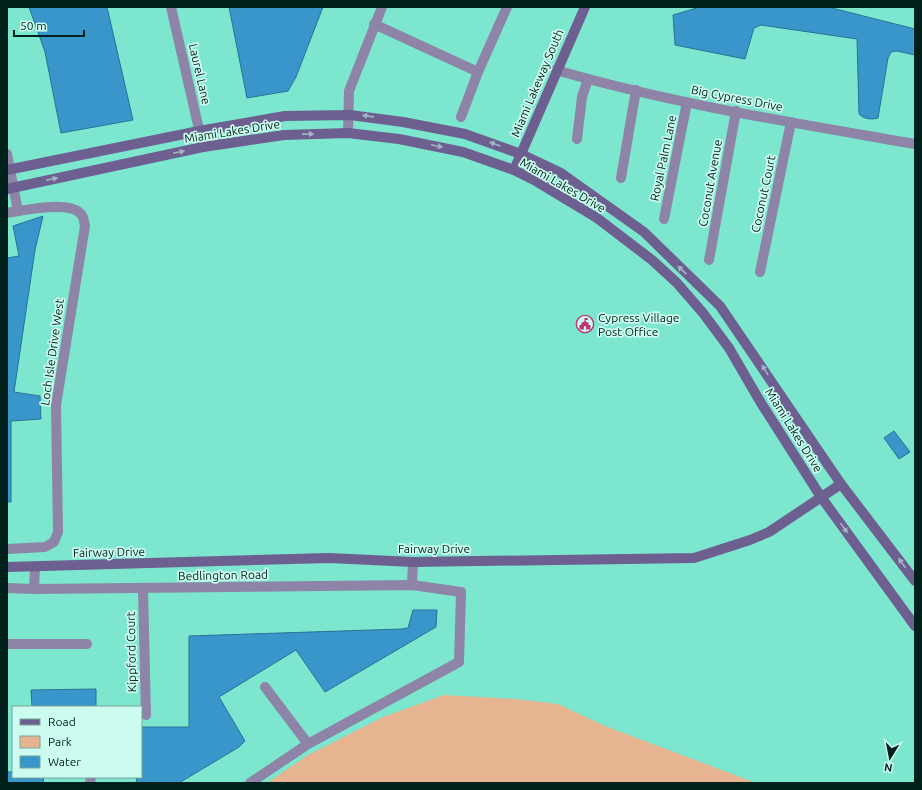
<svg xmlns="http://www.w3.org/2000/svg" width="922" height="790" viewBox="0 0 922 790" font-family="Ubuntu,sans-serif">
  <style>
    .green { fill: #e6b490 }
    .water { fill: #3996ca; stroke: #287396 }
    .lines { fill: none; stroke-linecap: round; stroke-linejoin: round }
    .street { stroke: #8d84a7; stroke-width: 10 }
    .secondary { stroke: #6e5f91; stroke-width: 10 }
    .oneway { fill: #a2b5c5 }
    .labels { text-anchor: middle; dominant-baseline: central; stroke-width: 3.5; stroke-linejoin: round; paint-order: stroke }
    .street-label { font-size: 12px; fill: #00211b; stroke: #ccfcef }
    .poi-label { font-size: 12px; fill: #00211b; stroke: #ccfcef; text-anchor: start }
  </style>
  <rect width="100%" height="100%" fill="#7de6ce"/>
  <path class="green" d="M 444,695 L 516,699 L 558,704 L 605,726 L 756,783 L 267,783 L 308,755 L 383,717 Z"/>
  <g class="water">
    <path d="M 29,7 L 107,7 L 133,120 L 61,133 L 45,52 Z"/>
    <path d="M 229,7 L 323,7 L 296,77 L 288,91 L 247,98 Z"/>
    <path d="M 700,7 L 828,7 L 915,29 L 915,55 L 897,51 L 891,52 L 888,58 L 878,118 C 873,120 863,119 859,114 L 857,39 L 761,25 L 754,28 L 745,59 L 675,45 L 673,15 Z"/>
    <path d="M 43,216 L 35,250 L 14,392 L 40,396 L 41,419 L 11,421 L 11,502 L 7,502 L 7,258 L 19,256 L 13,226 Z"/>
    <path d="M 894,431 L 910,452 L 899,459 L 884,438 Z"/>
    <path d="M 413,610 L 437,610 L 436,627 L 325,692 L 296,650 L 219,697 L 245,741 L 239,747 L 179,783 L 136,783 L 137,777 L 141,777 L 141,727 L 189,727 L 189,636 L 402,629 L 408,628 Z"/>
    <path d="M 96,689 L 96,707 L 32,707 L 31,690 Z"/>
    <path d="M 7,772 L 13,772 L 13,777 L 44,777 L 43,783 L 7,783 Z"/>
  </g>
  <g class="lines">
    <g class="street">
      <path d="M 171,7 L 203,147"/>
      <path d="M 374,24 L 478,72"/>
      <path d="M 556,70 C 673,104 795,123 915,144"/>
      <path d="M 461,117 L 478,72 L 507,7"/>
      <path d="M 348,133 L 349,91 L 382,7"/>
      <path d="M 577,139 L 582,97 L 588,79"/>
      <path d="M 7,154 L 18,211"/>
      <path d="M 621,178 L 636,90"/>
      <path d="M 7,213 C 24,210 69,200 81,214 C 84,217 84,222 85,226 L 56,405 L 58,532 L 54,542 L 45,547 L 7,549"/>
      <path d="M 664,219 L 687,102"/>
      <path d="M 709,260 L 736,111"/>
      <path d="M 760,272 L 791,122"/>
      <path d="M 35,567 L 34,589 L 412,585 L 461,592 L 459,662 L 308,744 L 250,783"/>
      <path d="M 412,585 L 413,562"/>
      <path d="M 7,588 L 34,589"/>
      <path d="M 143,589 L 146,715"/>
      <path d="M 7,644 L 87,644"/>
      <path d="M 265,687 L 308,744"/>
      <path d="M 90,783 L 91,777"/>
    </g>
    <g class="secondary">
      <path d="M 7,170 L 199,131 L 285,116 L 350,115 L 403,122 L 465,134 L 521,154 L 561,173 L 644,232 L 720,306 L 841,484 L 915,581"/>
      <path d="M 514,170 L 585,7"/>
      <path d="M 7,189 L 203,147 L 284,135 L 348,133 L 399,139 L 463,152 L 514,170 L 534,180 L 597,218 L 652,260 L 677,283 L 703,313 L 729,348 L 761,403 L 821,497 L 915,626"/>
      <path d="M 7,567 L 329,558 L 413,562 L 694,558 L 750,540 L 769,532 L 841,484"/>
    </g>
  </g>
  <defs><path id="oneway-solid" d="M-6-.8H1V-3.2L6.5 0L1 3.2V.8H-6Z"/></defs>
  <g class="oneway">
    <use href="#oneway-solid" transform="translate(368 116) rotate(-172)"/>
    <use href="#oneway-solid" transform="translate(308 134) rotate(-1)"/>
    <use href="#oneway-solid" transform="translate(495 144) rotate(-160)"/>
    <use href="#oneway-solid" transform="translate(437 146) rotate(12)"/>
    <use href="#oneway-solid" transform="translate(179 152) rotate(-12)"/>
    <use href="#oneway-solid" transform="translate(52 179) rotate(-12)"/>
    <use href="#oneway-solid" transform="translate(682 270) rotate(-137)"/>
    <use href="#oneway-solid" transform="translate(765 370) rotate(-122)"/>
    <use href="#oneway-solid" transform="translate(844 528) rotate(54)"/>
    <use href="#oneway-solid" transform="translate(902 563) rotate(-126)"/>
  </g>
  <defs>
    <symbol id="civic-ring" viewBox="-11 -11 22 22"><circle r="9.5" fill="#ccfcef" stroke="#bd3573" stroke-width="1.5"/><path d="M-.6-6.5H3V-4.5H.6V-3L4-1V1h2V6H-6V1h2V-1L-.6-3ZM-1.2 2.5V6h2.4V2.5Z" fill="#bd3573"/></symbol>
  </defs>
  <g fill-rule="evenodd">
    <use href="#civic-ring" x="575" y="314" width="20" height="20"/>
  </g>
  <g class="labels">
    <g class="street-label">
      <text transform="translate(200 74) rotate(77)">Laurel Lane</text>
      <text transform="translate(537 83) rotate(-67)">Miami Lakeway South</text>
      <text transform="translate(737 98) rotate(11)">Big Cypress Drive</text>
      <text transform="translate(232 131) rotate(-9)">Miami Lakes Drive</text>
      <text transform="translate(663 158) rotate(-78)">Royal Palm Lane</text>
      <text transform="translate(710 183) rotate(-80)">Coconut Avenue</text>
      <text transform="translate(563 185) rotate(30)">Miami Lakes Drive</text>
      <text transform="translate(763 194) rotate(-78)">Coconut Court</text>
      <text transform="translate(52 352) rotate(-82)">Loch Isle Drive West</text>
      <text transform="translate(794 430) rotate(58)">Miami Lakes Drive</text>
      <text x="434" y="548">Fairway Drive</text>
      <text transform="translate(109 552) rotate(-1)">Fairway Drive</text>
      <text transform="translate(223 575) rotate(-1)">Bedlington Road</text>
      <text transform="translate(131 652) rotate(-91)">Kippford Court</text>
    </g>
    <g class="poi-label">
      <text x="598" y="317">Cypress Village<tspan x="598" dy="14">Post Office</tspan></text>
    </g>
  </g>
  <rect width="922" height="790" fill="none" stroke="#00211b" stroke-width="16"/>
  <rect x="12" y="706" width="130" height="72" fill="#ccfcef" stroke="#7aa49a"/>
  <rect x="20" y="719" width="20" height="6" fill="#6e5f91" stroke="#7aa49a"/>
  <text x="48" y="726" font-size="12" fill="#00211b">Road</text>
  <rect x="20" y="736" width="20" height="12" fill="#e6b490" stroke="#7aa49a"/>
  <text x="48" y="746" font-size="12" fill="#00211b">Park</text>
  <rect x="20" y="756" width="20" height="12" fill="#3996ca" stroke="#7aa49a"/>
  <text x="48" y="766" font-size="12" fill="#00211b">Water</text>
  <g transform="translate(890 758) rotate(190)" stroke="#ccfcef" stroke-width="3" paint-order="stroke">
  <path d="M0-3L7 15L0 10L-7 15Z" fill="#00211b"/>
  <text y="-6" font-size="11" font-weight="bold" text-anchor="middle" fill="#00211b">N</text>
  </g>
  <path d="M14 30v6h70v-6" fill="none" stroke="#00211b" stroke-width="2"/>
  <text x="20" y="30" font-size="12" fill="#00211b" stroke="#ccfcef" stroke-width="3" paint-order="stroke">50 m</text>
</svg>
